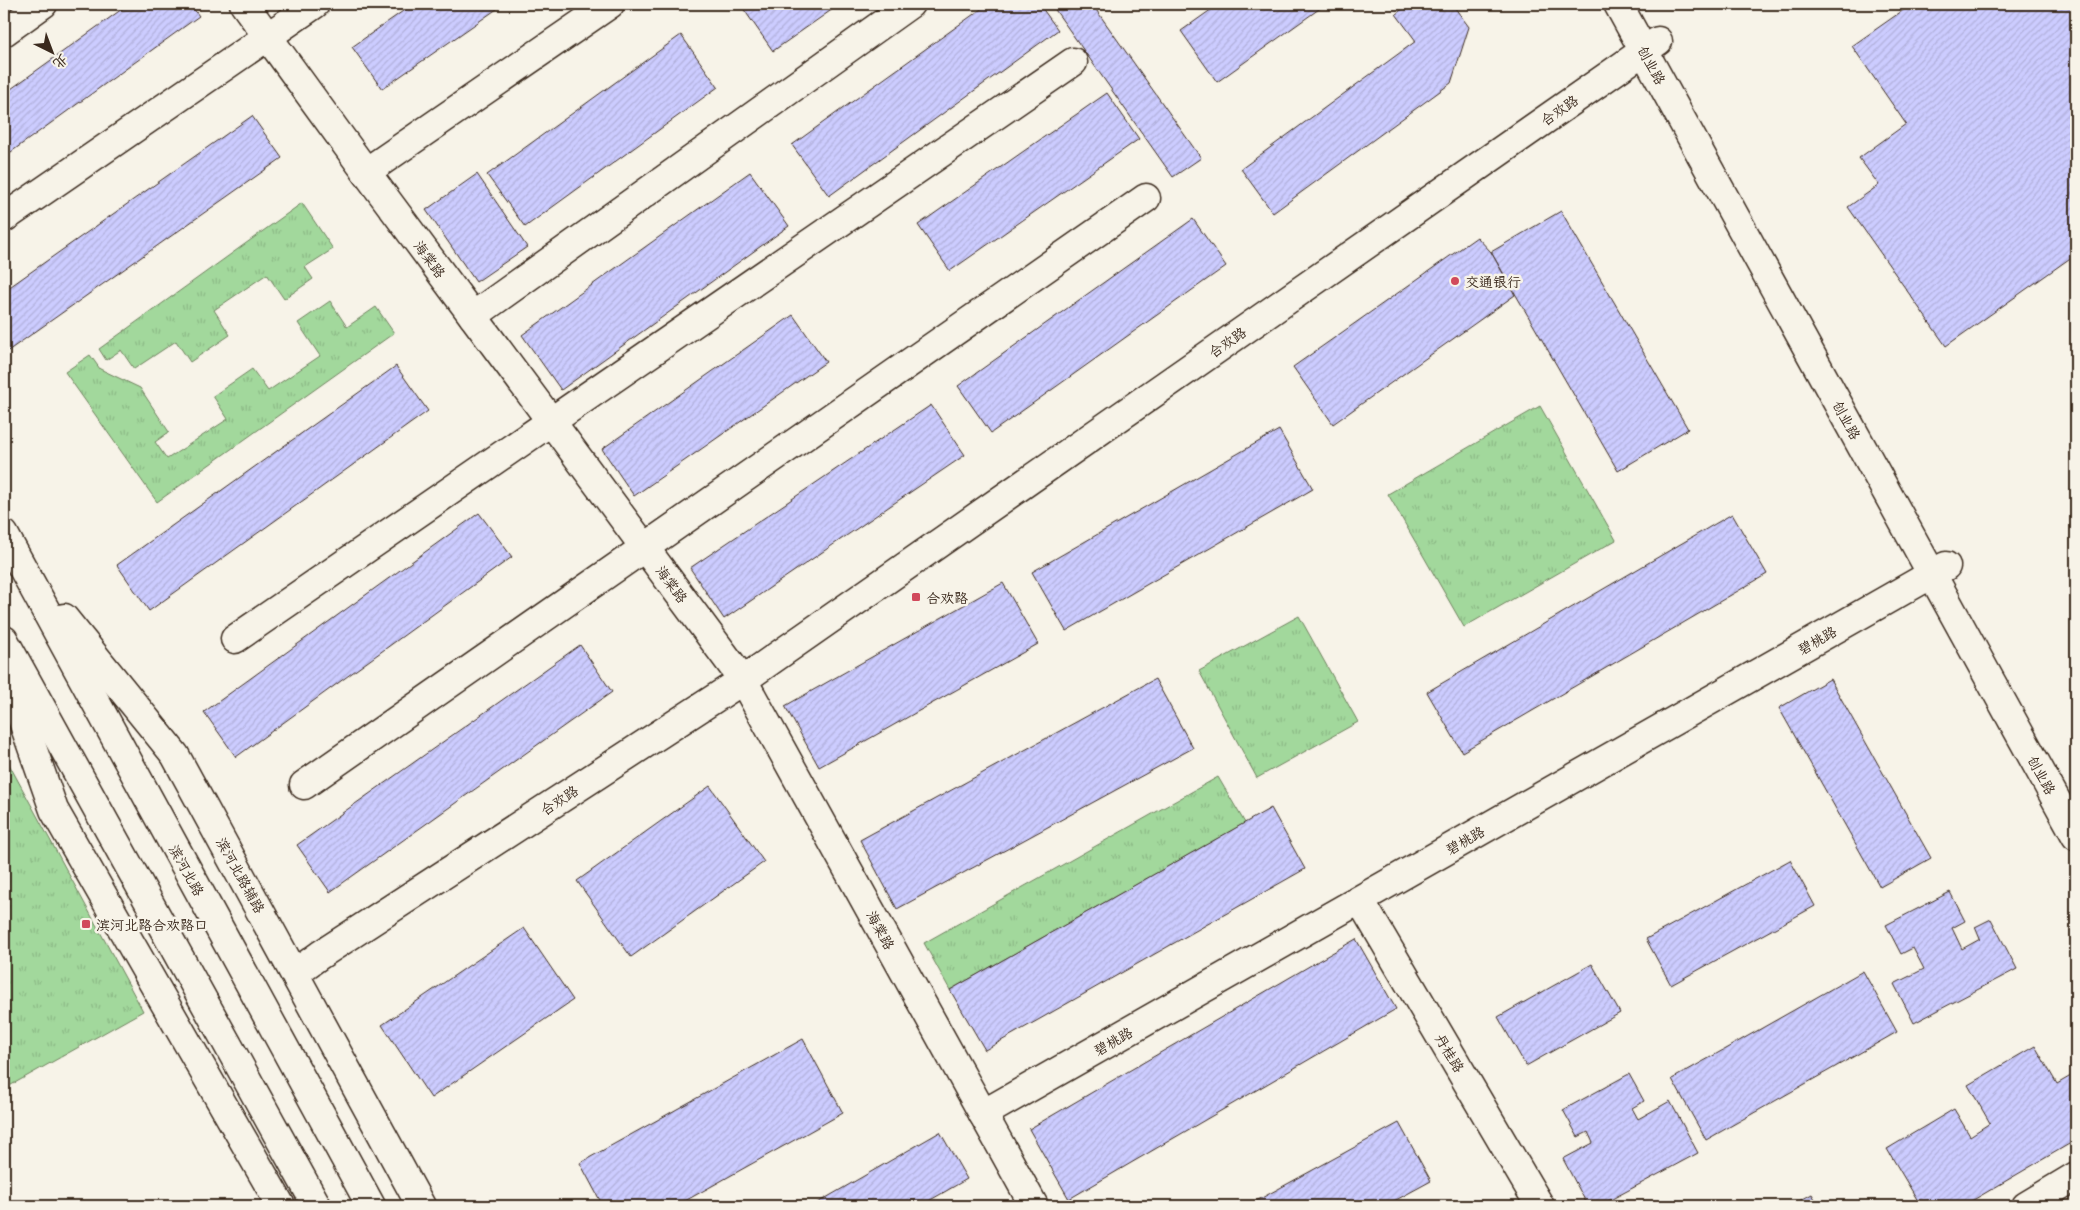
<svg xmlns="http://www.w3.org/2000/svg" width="2080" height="1210" viewBox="0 0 2080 1210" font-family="'Playpen Sans','LXGW WenKai TC',sans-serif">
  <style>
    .grass { fill: url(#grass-tufts); stroke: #6e815d }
    .building { fill: url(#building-hatch); stroke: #3b2a1e }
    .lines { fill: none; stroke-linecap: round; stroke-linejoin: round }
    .minor-casing { stroke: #3b2a1e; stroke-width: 31 }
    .major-casing { stroke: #3b2a1e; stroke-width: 31 }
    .minor { stroke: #f7f3e8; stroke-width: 28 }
    .major { stroke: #f7f3e8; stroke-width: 28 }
    .poi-dot { fill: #d1495b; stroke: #f7f3e8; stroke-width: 2 }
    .labels { text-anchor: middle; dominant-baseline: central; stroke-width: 5; stroke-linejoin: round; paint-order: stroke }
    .street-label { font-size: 14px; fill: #3b2a1e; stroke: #f7f3e8 }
    .poi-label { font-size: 14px; fill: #3b2a1e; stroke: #f7f3e8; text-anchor: start }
  </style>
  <defs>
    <pattern id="grass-tufts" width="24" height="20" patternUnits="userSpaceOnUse" patternTransform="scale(1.25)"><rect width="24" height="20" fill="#a2d89c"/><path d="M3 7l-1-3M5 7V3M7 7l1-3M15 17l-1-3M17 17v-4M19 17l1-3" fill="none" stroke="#8cba86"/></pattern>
    <pattern id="building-hatch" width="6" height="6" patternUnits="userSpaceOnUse" patternTransform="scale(1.25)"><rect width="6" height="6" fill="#ccf"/><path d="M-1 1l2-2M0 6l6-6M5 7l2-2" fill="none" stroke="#b0afda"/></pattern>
  </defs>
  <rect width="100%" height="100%" fill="#f7f3e8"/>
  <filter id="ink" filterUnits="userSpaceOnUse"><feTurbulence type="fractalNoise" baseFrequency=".02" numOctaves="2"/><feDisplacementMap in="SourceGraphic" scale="10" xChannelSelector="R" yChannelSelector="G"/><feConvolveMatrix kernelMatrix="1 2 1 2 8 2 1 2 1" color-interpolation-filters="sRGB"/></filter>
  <g filter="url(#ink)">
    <g class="grass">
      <path d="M 302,203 L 333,249 L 305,267 L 313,279 L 284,299 L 267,274 L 214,310 L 230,335 L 190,362 L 176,341 L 134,369 L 121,350 L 106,360 L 99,349 Z"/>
      <path d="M 330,301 L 347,327 L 376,307 L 394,333 L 157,502 L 65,372 L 90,355 L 100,369 L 140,388 L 169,432 L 155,442 L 167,459 L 228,419 L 213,396 L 252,369 L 268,391 L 320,356 L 298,323 Z"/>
      <path d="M 1540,406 L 1616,540 L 1464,627 L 1388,494 Z"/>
      <path d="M 1299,616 L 1358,722 L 1257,778 L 1199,671 Z"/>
      <path d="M 4,755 L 143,1011 L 4,1089 Z"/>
      <path d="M 1218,777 L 1245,823 L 950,990 L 924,943 Z"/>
    </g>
    <g class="building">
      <path d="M 129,4 L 190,4 L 199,16 L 4,157 L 4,94 Z"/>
      <path d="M 413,4 L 504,4 L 382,89 L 352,47 Z"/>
      <path d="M 740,4 L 840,4 L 773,51 Z"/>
      <path d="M 988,4 L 1039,4 L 1058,30 L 829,196 L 792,145 Z"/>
      <path d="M 1051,4 L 1092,4 L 1201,158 L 1173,177 Z"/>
      <path d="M 1219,4 L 1326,4 L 1217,82 L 1181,31 Z"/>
      <path d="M 1409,4 L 1452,4 L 1469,27 L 1451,83 L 1273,213 L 1241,169 L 1416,41 L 1396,14 Z"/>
      <path d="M 1912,4 L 2076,4 L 2076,254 L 1946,346 L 1848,207 L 1879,185 L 1859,158 L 1906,124 L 1852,46 Z"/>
      <path d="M 681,35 L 718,87 L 525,227 L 487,175 Z"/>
      <path d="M 1107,93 L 1139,139 L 950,271 L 918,225 Z"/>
      <path d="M 252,116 L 282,158 L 5,353 L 4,291 Z"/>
      <path d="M 750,172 L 789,226 L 561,390 L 522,335 Z"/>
      <path d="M 477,174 L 527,247 L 476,282 L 426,210 Z"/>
      <path d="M 1561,211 L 1688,429 L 1618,471 L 1491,252 Z"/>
      <path d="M 1193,219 L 1226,266 L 991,433 L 958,386 Z"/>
      <path d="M 1477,237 L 1491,252 L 1515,295 L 1333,424 L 1293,367 Z"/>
      <path d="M 793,315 L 826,362 L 634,496 L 602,449 Z"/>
      <path d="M 396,366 L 428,411 L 149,611 L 117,565 Z"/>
      <path d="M 931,405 L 965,455 L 724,619 L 690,568 Z"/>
      <path d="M 1279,430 L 1313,489 L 1066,631 L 1032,572 Z"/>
      <path d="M 479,513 L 512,557 L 236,757 L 204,712 Z"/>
      <path d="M 1732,514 L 1767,574 L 1462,752 L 1427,692 Z"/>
      <path d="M 1003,583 L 1038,644 L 819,767 L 785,706 Z"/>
      <path d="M 580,645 L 612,692 L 330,892 L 297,845 Z"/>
      <path d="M 1155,679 L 1193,748 L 897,909 L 860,840 Z"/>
      <path d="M 1830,679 L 1931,858 L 1880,887 L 1779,708 Z"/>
      <path d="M 710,786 L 764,862 L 631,957 L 577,881 Z"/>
      <path d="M 1271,808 L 1305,869 L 985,1050 L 950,990 Z"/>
      <path d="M 1790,860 L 1815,906 L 1671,985 L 1646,939 Z"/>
      <path d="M 1950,892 L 1965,921 L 1952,928 L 1962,949 L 1980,939 L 1975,927 L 1991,919 L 2017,969 L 1914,1023 L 1894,984 L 1924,969 L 1913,948 L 1901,954 L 1886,925 Z"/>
      <path d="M 524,928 L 573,1000 L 431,1098 L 382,1025 Z"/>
      <path d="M 1356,939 L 1396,1009 L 1069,1199 L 1029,1129 Z"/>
      <path d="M 1592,964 L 1620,1013 L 1526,1066 L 1498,1017 Z"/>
      <path d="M 1863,971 L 1897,1032 L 1706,1140 L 1672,1079 Z"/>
      <path d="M 803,1039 L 843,1113 L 676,1206 L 603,1206 L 580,1163 Z"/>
      <path d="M 2035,1046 L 2057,1084 L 2076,1073 L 2076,1140 L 1963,1206 L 1921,1206 L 1887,1149 L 1954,1109 L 1970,1136 L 1990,1123 L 1968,1085 Z"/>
      <path d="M 1629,1074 L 1644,1101 L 1632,1108 L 1638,1119 L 1670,1101 L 1698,1153 L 1599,1206 L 1588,1206 L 1563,1159 L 1593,1143 L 1588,1132 L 1578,1137 L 1563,1110 Z"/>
      <path d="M 1399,1123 L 1431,1181 L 1385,1206 L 1247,1206 Z"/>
      <path d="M 940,1132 L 967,1179 L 920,1206 L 812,1206 Z"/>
      <path d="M 1812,1194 L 1819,1206 L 1790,1206 Z"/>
    </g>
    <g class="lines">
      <defs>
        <g id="minor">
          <path d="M 244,4 L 366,172 L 743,680 L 1034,1206"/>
          <path d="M 1618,4 L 2076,836"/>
          <path d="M 4,32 L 43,4"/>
          <path d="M 366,172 L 610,4"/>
          <path d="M 4,218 L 315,4"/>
          <path d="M 473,316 L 910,4"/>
          <path d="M 235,639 L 1073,62"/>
          <path d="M 304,785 L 1146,198"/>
          <path d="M 1360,900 L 1540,1206"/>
          <path d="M 295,973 L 320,955 L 743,680 L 1658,41"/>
          <path d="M 983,1114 L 1946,566"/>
          <path d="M 2026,1206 L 2076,1176"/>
        </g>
        <g id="major">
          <path d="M 4,534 L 371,1206"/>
          <path d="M 64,618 L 175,755 L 421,1206"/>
          <path d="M 4,640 L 317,1206"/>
          <path d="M 5,670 L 54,810 L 281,1206"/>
        </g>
      </defs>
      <use href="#minor" class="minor-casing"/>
      <use href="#major" class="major-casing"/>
      <use href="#minor" class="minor"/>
      <use href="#major" class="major"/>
    </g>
  </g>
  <g class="poi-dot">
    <circle cx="1455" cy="281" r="5"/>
    <rect x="911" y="592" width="10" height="10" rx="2.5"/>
    <rect x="81" y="919" width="10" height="10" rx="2.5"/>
  </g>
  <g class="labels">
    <g class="street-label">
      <text transform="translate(1652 65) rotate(61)">创业路</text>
      <text transform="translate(1559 110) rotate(-35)">合欢路</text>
      <text transform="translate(430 259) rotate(53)">海棠路</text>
      <text transform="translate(1227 342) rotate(-35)">合欢路</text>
      <text transform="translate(1847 420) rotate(61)">创业路</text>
      <text transform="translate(672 584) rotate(53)">海棠路</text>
      <text transform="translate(1817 640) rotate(-30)">碧桃路</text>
      <text transform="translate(2042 775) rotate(61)">创业路</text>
      <text transform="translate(559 800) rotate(-33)">合欢路</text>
      <text transform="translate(1465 840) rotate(-30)">碧桃路</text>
      <text transform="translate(187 870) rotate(61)">滨河北路</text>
      <text transform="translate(241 875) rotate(61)">滨河北路辅路</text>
      <text transform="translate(881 930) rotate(61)">海棠路</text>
      <text transform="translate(1113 1041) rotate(-30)">碧桃路</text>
      <text transform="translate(1450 1053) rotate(59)">丹桂路</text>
    </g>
    <g class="poi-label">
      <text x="1465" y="281">交通银行</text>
      <text x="926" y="597">合欢路</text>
      <text x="96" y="924">滨河北路合欢路口</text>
    </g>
  </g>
  <rect width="2080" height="1210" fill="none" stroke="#f7f3e8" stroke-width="20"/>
  <rect x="10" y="10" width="2060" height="1190" fill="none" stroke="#3b2a1e" stroke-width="2" filter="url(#ink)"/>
  <g transform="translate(52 52) rotate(138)" stroke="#f7f3e8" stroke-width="4" paint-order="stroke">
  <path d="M0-4L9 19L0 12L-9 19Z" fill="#3b2a1e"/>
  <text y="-8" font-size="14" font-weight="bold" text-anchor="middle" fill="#3b2a1e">北</text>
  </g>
</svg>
